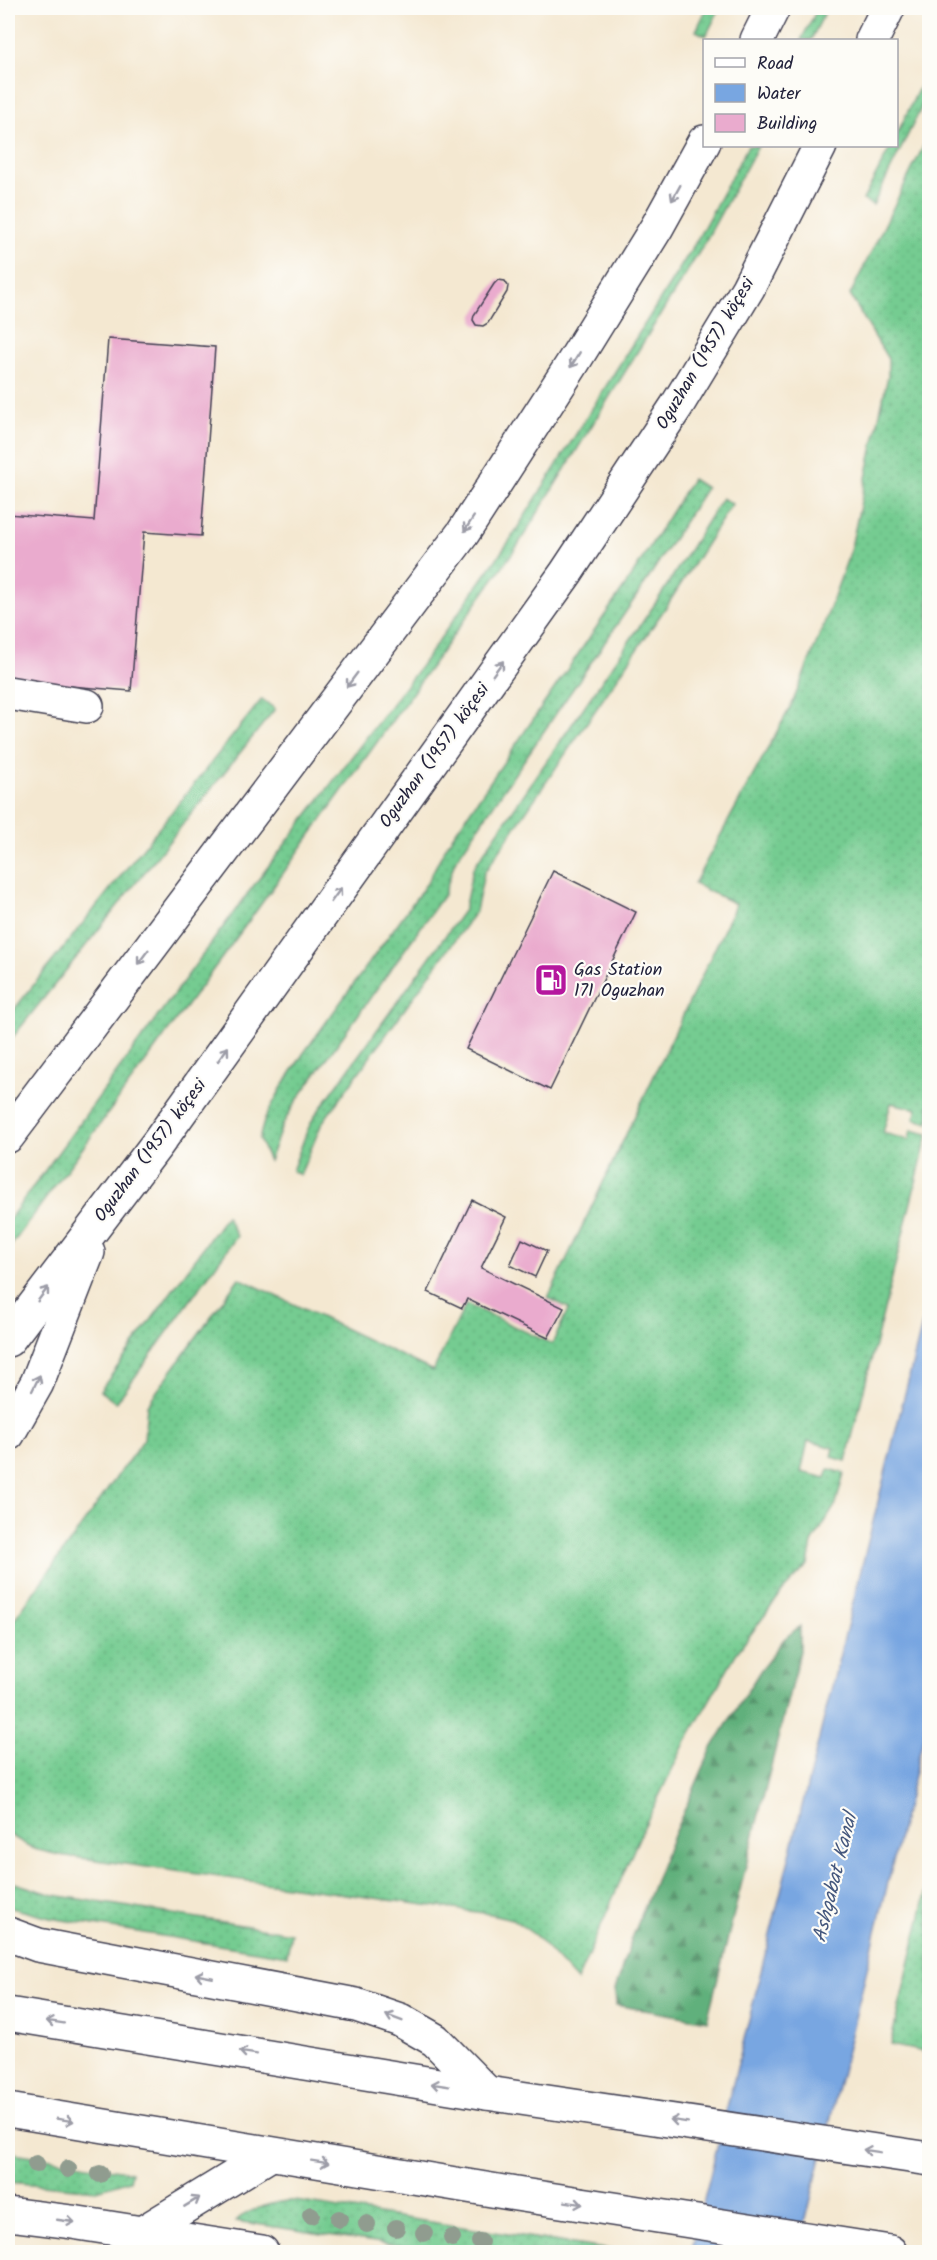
<svg xmlns="http://www.w3.org/2000/svg" width="937" height="2260" viewBox="0 0 937 2260" font-family="Kalam,sans-serif">
  <style>
    .grass { fill: url(#grass-dots); stroke: #4c7766; stroke-width: 1.5 }
    .forest { fill: url(#forest-firs); stroke: #41695b; stroke-width: 1.5 }
    .water { fill: #78a6e1; stroke: #4d648e; stroke-width: 1.5 }
    .building { fill: #eaabce }
    .lines { fill: none; stroke-linecap: round; stroke-linejoin: round }
    .minor-casing { stroke: #424052; stroke-width: 36 }
    .major-casing { stroke: #424052; stroke-width: 36 }
    .minor { stroke: #fff; stroke-width: 33 }
    .major { stroke: #fff; stroke-width: 33 }
    .tree { fill: #909c8f }
    .oneway { stroke: #9c9ca7 }
    .labels { text-anchor: middle; dominant-baseline: central; stroke-width: 4.5; stroke-linejoin: round; paint-order: stroke }
    .street-label { font-size: 18px; fill: #22223b; stroke: #fdfcf7 }
    .poi-label { font-size: 18px; fill: #22223b; stroke: #fdfcf7; text-anchor: start }
    .water-label { font-size: 20px; font-style: italic; fill: #44577d; stroke: #fdfcf7 }
  </style>
  <defs>
    <pattern id="grass-dots" width="8" height="8" patternUnits="userSpaceOnUse" patternTransform="scale(1.5)"><rect width="8" height="8" fill="#75cc91"/><path d="M2 2h.1M6 6h.1" fill="none" stroke="#65af7e" stroke-width="1.8" stroke-linecap="round"/></pattern>
    <pattern id="forest-firs" width="22" height="20" patternUnits="userSpaceOnUse" patternTransform="scale(1.5)"><rect width="22" height="20" fill="#60b07b"/><path d="M5 1l3.5 6h-7zM16 11l3.5 6h-7z" fill="#4f8f66"/></pattern>
  </defs>
  <rect width="100%" height="100%" fill="#fdfcf7"/>
  <filter id="ink" filterUnits="userSpaceOnUse"><feTurbulence type="fractalNoise" baseFrequency=".0167" numOctaves="2"/><feDisplacementMap in="SourceGraphic" scale="12" xChannelSelector="R" yChannelSelector="G"/><feConvolveMatrix kernelMatrix="1 2 1 2 8 2 1 2 1" color-interpolation-filters="sRGB"/></filter>
  <filter id="wash" filterUnits="userSpaceOnUse"><feTurbulence type="fractalNoise" baseFrequency=".008" numOctaves="4" result="noise"/><feDisplacementMap in="SourceGraphic" scale="24" xChannelSelector="R" yChannelSelector="G"/><feGaussianBlur stdDeviation="1.35" result="paint"/><feColorMatrix in="noise" values="0 0 0 0 0 0 0 0 0 0 0 0 0 0 0 0 0 1.4 0 .05"/><feComposite in="paint" operator="in"/></filter>
  <g filter="url(#wash)">
    <rect width="100%" height="100%" fill="#f4e8d1"/>
    <g class="grass">
      <path d="M 707,8 L 720,8 L 706,36 L 696,31 Z"/>
      <path d="M 818,8 L 827,8 L 811,40 L 801,40 Z"/>
      <path d="M 929,67 L 929,92 L 873,205 L 863,200 L 891,146 L 896,146 L 897,134 Z"/>
      <path d="M 929,135 L 929,1123 L 914,1119 L 917,1109 L 891,1103 L 883,1133 L 909,1140 L 911,1130 L 928,1134 L 846,1461 L 832,1457 L 834,1448 L 808,1441 L 801,1472 L 826,1478 L 829,1469 L 844,1473 L 836,1504 L 812,1543 L 808,1565 L 782,1592 L 736,1654 L 684,1745 L 641,1833 L 577,1981 L 535,1935 L 512,1919 L 491,1914 L 59,1855 L 34,1849 L 8,1834 L 8,1628 L 144,1439 L 147,1405 L 239,1278 L 433,1371 L 466,1304 L 552,1344 L 569,1308 L 548,1298 L 736,904 L 694,884 L 792,704 L 824,624 L 850,552 L 888,376 L 888,359 L 850,295 Z"/>
      <path d="M 748,146 L 758,146 L 701,249 L 518,545 L 259,907 L 8,1250 L 8,1221 L 245,897 L 420,667 L 510,540 L 694,245 Z"/>
      <path d="M 692,479 L 706,488 L 642,588 L 455,861 L 444,895 L 295,1103 L 282,1126 L 269,1161 L 259,1139 L 265,1118 L 282,1087 L 303,1054 L 427,883 L 448,843 L 629,580 Z"/>
      <path d="M 722,498 L 732,504 L 668,604 L 484,873 L 476,911 L 322,1123 L 300,1175 L 292,1171 L 307,1131 L 314,1117 L 464,910 L 473,868 L 659,598 Z"/>
      <path d="M 262,699 L 275,709 L 8,1043 L 8,1017 Z"/>
      <path d="M 226,1216 L 237,1236 L 116,1403 L 100,1391 Z"/>
      <path d="M 8,1881 L 54,1895 L 291,1933 L 287,1956 L 50,1918 L 8,1907 Z"/>
      <path d="M 929,1881 L 930,2053 L 929,2053 L 890,2045 Z"/>
      <path d="M 8,2152 L 132,2172 L 130,2180 L 97,2190 L 8,2182 Z"/>
      <path d="M 295,2201 L 624,2252 L 442,2252 L 235,2221 C 250,2209 276,2200 295,2201 Z"/>
    </g>
    <path class="forest" d="M 800,1626 L 800,1651 L 707,2021 L 616,2005 L 615,1990 L 629,1946 L 672,1838 L 712,1748 L 760,1671 L 784,1639 Z"/>
    <path class="water" d="M 929,1297 L 929,1714 L 798,2252 L 691,2252 Z"/>
    <g id="blocks">
      <g class="building">
        <path d="M 498,280 L 505,281 L 508,286 L 507,292 L 488,323 L 483,326 L 476,325 L 473,320 L 474,315 L 494,284 Z"/>
        <path d="M 108,339 L 215,347 L 201,536 L 144,532 L 131,691 L 8,681 L 9,605 L 8,605 L 8,514 L 94,521 Z"/>
        <path d="M 553,871 L 636,912 L 550,1090 L 466,1049 Z"/>
        <path d="M 472,1200 L 506,1217 L 481,1268 L 564,1308 L 548,1338 L 467,1299 L 462,1308 L 428,1292 Z"/>
        <path d="M 522,1239 L 547,1251 L 535,1277 L 510,1265 Z"/>
      </g>
    </g>
  </g>
  <g filter="url(#ink)">
    <use href="#blocks" fill-opacity="0" stroke="#424052" stroke-width="1.5"/>
    <g class="lines">
      <defs>
        <g id="minor">
          <path d="M 8,693 L 87,706"/>
          <path d="M 8,2214 L 72,2222 L 262,2252"/>
        </g>
        <g id="major">
          <path d="M 757,40 L 773,8"/>
          <path d="M 872,40 L 888,8"/>
          <path d="M 8,1136 L 463,533 L 571,366 L 657,227 L 704,142"/>
          <path d="M 8,1340 L 158,1143 L 566,573 L 676,407 L 748,288 L 820,146"/>
          <path d="M 8,1434 L 37,1383 L 88,1252"/>
          <path d="M 8,1934 L 38,1945 L 356,2005 L 400,2020 L 435,2040 L 487,2093"/>
          <path d="M 8,2014 L 487,2093 L 930,2159"/>
          <path d="M 8,2110 L 516,2194 L 890,2252"/>
          <path d="M 142,2233 L 271,2154"/>
        </g>
      </defs>
      <use href="#minor" class="minor-casing"/>
      <use href="#major" class="major-casing"/>
      <use href="#minor" class="minor"/>
      <use href="#major" class="major"/>
    </g>
    <g class="tree">
      <circle cx="36" cy="2164" r="9"/>
      <circle cx="68" cy="2169" r="9"/>
      <circle cx="100" cy="2174" r="9"/>
      <circle cx="311" cy="2215" r="9"/>
      <circle cx="339" cy="2219" r="9"/>
      <circle cx="367" cy="2224" r="9"/>
      <circle cx="396" cy="2228" r="9"/>
      <circle cx="424" cy="2233" r="9"/>
      <circle cx="452" cy="2238" r="9"/>
      <circle cx="480" cy="2242" r="9"/>
    </g>
    <defs><path id="oneway-shaft" d="M-6 0H5M1.5-3L5.5 0L1.5 3" fill="none" stroke-width="1.6" stroke-linecap="round" stroke-linejoin="round" transform="scale(1.5)"/></defs>
    <g class="oneway">
      <use href="#oneway-shaft" transform="translate(676 193) rotate(119)"/>
      <use href="#oneway-shaft" transform="translate(575 360) rotate(122)"/>
      <use href="#oneway-shaft" transform="translate(469 524) rotate(123)"/>
      <use href="#oneway-shaft" transform="translate(498 668) rotate(-54)"/>
      <use href="#oneway-shaft" transform="translate(352 680) rotate(127)"/>
      <use href="#oneway-shaft" transform="translate(336 895) rotate(-54)"/>
      <use href="#oneway-shaft" transform="translate(143 957) rotate(127)"/>
      <use href="#oneway-shaft" transform="translate(223 1054) rotate(-54)"/>
      <use href="#oneway-shaft" transform="translate(43 1294) rotate(-53)"/>
      <use href="#oneway-shaft" transform="translate(36 1383) rotate(-64)"/>
      <use href="#oneway-shaft" transform="translate(204 1976) rotate(-169)"/>
      <use href="#oneway-shaft" transform="translate(394 2018) rotate(-159)"/>
      <use href="#oneway-shaft" transform="translate(55 2022) rotate(-171)"/>
      <use href="#oneway-shaft" transform="translate(248 2053) rotate(-171)"/>
      <use href="#oneway-shaft" transform="translate(440 2085) rotate(-171)"/>
      <use href="#oneway-shaft" transform="translate(65 2120) rotate(9)"/>
      <use href="#oneway-shaft" transform="translate(679 2121) rotate(-171)"/>
      <use href="#oneway-shaft" transform="translate(872 2151) rotate(-171)"/>
      <use href="#oneway-shaft" transform="translate(320 2162) rotate(9)"/>
      <use href="#oneway-shaft" transform="translate(192 2202) rotate(-31)"/>
      <use href="#oneway-shaft" transform="translate(574 2203) rotate(9)"/>
      <use href="#oneway-shaft" transform="translate(66 2221) rotate(8)"/>
    </g>
  </g>
  <defs>
    <symbol id="fuel-square" viewBox="-11 -11 22 22"><rect x="-9" y="-9" width="18" height="18" rx="4" fill="#b5179e" stroke="#fdfcf7"/><path d="M-5.5-6h7V0h2V4h1.3V-2.5L3-4.5l.8-.8L6-3V5H2.5V1h-1V6h-7ZM-4.2-4.7v3.2H.2V-4.7Z" fill="#fff"/></symbol>
  </defs>
  <g fill-rule="evenodd">
    <use href="#fuel-square" x="532" y="961" width="38" height="38"/>
  </g>
  <g class="labels">
    <g class="street-label">
      <text transform="translate(706 354) rotate(-59)">Oguzhan (1957) köçesi</text>
      <text transform="translate(435 756) rotate(-54)">Oguzhan (1957) köçesi</text>
      <text transform="translate(151 1151) rotate(-53)">Oguzhan (1957) köçesi</text>
    </g>
    <g class="poi-label">
      <text x="574" y="970">Gas Station<tspan x="574" dy="21">171 Oguzhan</tspan></text>
    </g>
    <g class="water-label">
      <text transform="translate(836 1878) rotate(-76)">Ashgabat Kanal</text>
    </g>
  </g>
  <rect width="937" height="2260" fill="none" stroke="#fdfcf7" stroke-width="30"/>
  <rect x="703" y="39" width="195" height="108" fill="#fdfcf7" stroke="#a5a5ac" stroke-width="1.5"/>
  <rect x="715" y="58" width="30" height="9" fill="#ffffff" stroke="#a5a5ac" stroke-width="1.5"/>
  <text x="757" y="69" font-size="18" fill="#22223b">Road</text>
  <rect x="715" y="84" width="30" height="18" fill="#78a6e1" stroke="#a5a5ac" stroke-width="1.5"/>
  <text x="757" y="99" font-size="18" fill="#22223b">Water</text>
  <rect x="715" y="114" width="30" height="18" fill="#eaabce" stroke="#a5a5ac" stroke-width="1.5"/>
  <text x="757" y="129" font-size="18" fill="#22223b">Building</text>
</svg>
